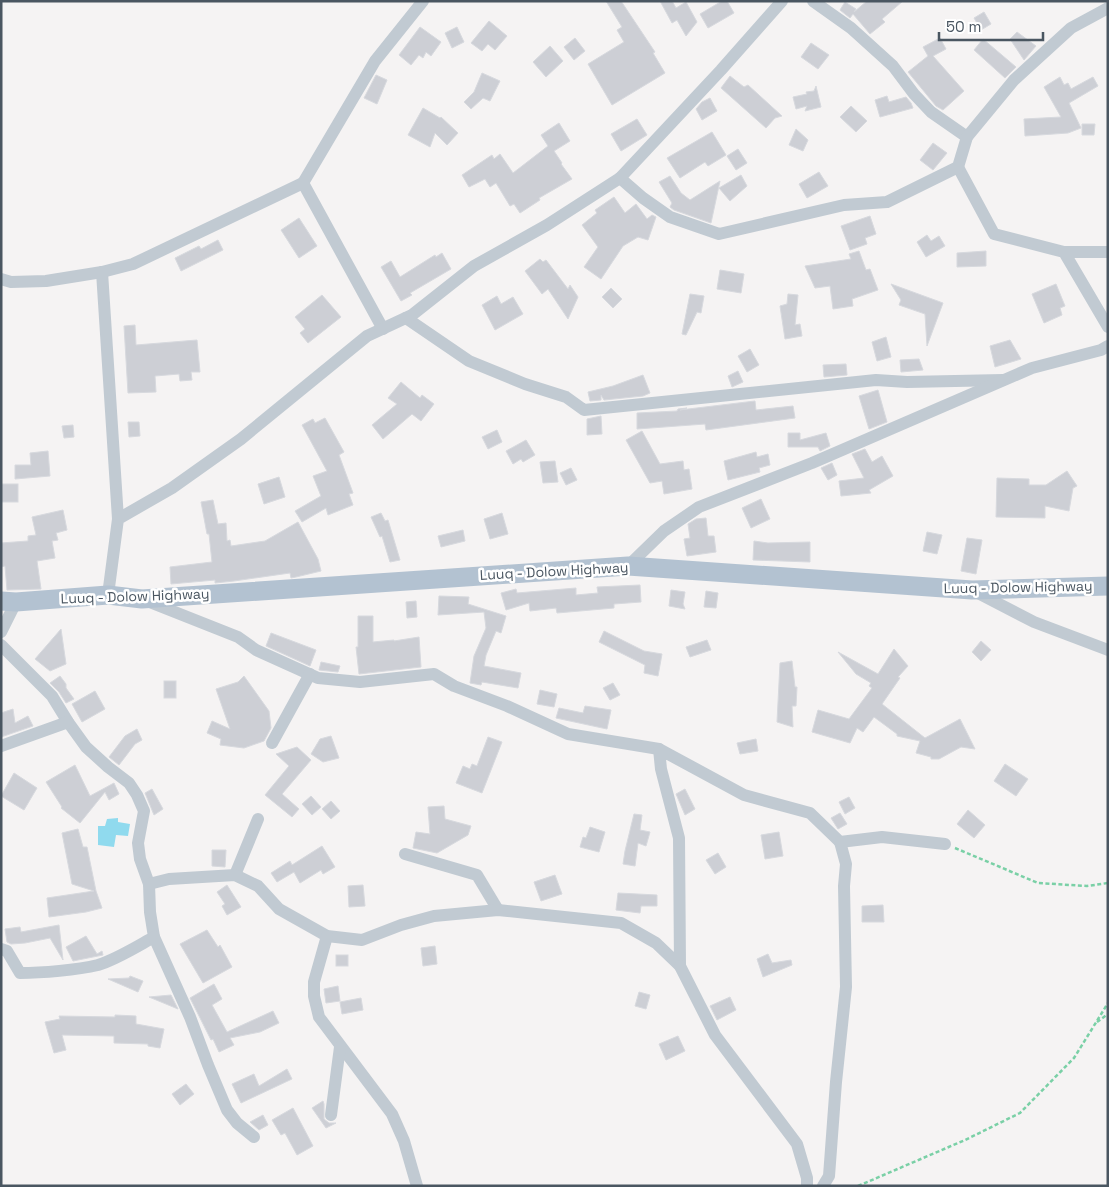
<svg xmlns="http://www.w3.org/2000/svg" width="1109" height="1187" viewBox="0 0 1109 1187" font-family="'Space Grotesk',sans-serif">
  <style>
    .water { fill: #90daee }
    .building { fill: #cdcfd5; stroke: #d7d9de }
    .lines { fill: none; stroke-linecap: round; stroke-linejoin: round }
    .path { stroke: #7ad0a6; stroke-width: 2.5; stroke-dasharray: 4 2.5; stroke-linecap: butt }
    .minor { stroke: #c1cad2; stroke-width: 12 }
    .primary { stroke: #b3c2d1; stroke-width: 19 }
    .labels { text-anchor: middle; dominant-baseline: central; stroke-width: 5; stroke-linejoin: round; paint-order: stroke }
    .street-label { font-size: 14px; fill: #4a5661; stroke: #fff }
  </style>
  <rect width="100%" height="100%" fill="#f5f3f3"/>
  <path class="water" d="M 118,818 L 118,822 L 130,824 L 128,836 L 116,835 L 114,847 L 98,845 L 98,826 L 105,826 L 107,819 Z"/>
  <g class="building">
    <path d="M 606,1 L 621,1 L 655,52 L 653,53 L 665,73 L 612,105 L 588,64 L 624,42 L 617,30 L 622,27 Z"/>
    <path d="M 660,1 L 672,1 L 676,8 L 686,2 L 697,22 L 686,36 L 677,20 L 672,23 Z"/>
    <path d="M 722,1 L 727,1 L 734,13 L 708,28 L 700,14 Z"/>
    <path d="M 867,1 L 903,1 L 882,19 L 885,22 L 870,34 L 853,14 L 850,18 L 840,10 L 845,2 L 856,9 L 854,12 Z"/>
    <path d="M 984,12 L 991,24 L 981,30 L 974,18 Z"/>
    <path d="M 489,21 L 507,36 L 495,50 L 488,44 L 482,51 L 471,43 Z"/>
    <path d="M 420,27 L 441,42 L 431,56 L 426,52 L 423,58 L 419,55 L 411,65 L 399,55 Z"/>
    <path d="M 457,27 L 464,42 L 452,48 L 445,33 Z"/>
    <path d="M 1017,32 L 1036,46 L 1024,60 L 1010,39 Z"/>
    <path d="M 575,38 L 585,51 L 574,60 L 564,47 Z"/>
    <path d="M 940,38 L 946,49 L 933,56 L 964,91 L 943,110 L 936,106 L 908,72 L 928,56 L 923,47 Z"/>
    <path d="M 983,39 L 1016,67 L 1005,78 L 974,50 Z"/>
    <path d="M 811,43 L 829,55 L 818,69 L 801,57 Z"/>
    <path d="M 550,46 L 563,61 L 546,77 L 533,62 Z"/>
    <path d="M 482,73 L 500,81 L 490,101 L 483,98 L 471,109 L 464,102 L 474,92 Z"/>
    <path d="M 376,75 L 387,80 L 377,104 L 364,98 Z"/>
    <path d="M 730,76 L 744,87 L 748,85 L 782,116 L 775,118 L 766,128 L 721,88 Z"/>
    <path d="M 1060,77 L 1064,85 L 1068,83 L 1071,89 L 1093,77 L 1098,86 L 1069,103 L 1081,128 L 1068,133 L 1025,136 L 1024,119 L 1061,117 L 1044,87 Z"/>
    <path d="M 816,86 L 821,107 L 805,111 L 807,106 L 796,109 L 793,97 L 807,94 L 806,92 L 814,91 Z"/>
    <path d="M 887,96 L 889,102 L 906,97 L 911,103 L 913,108 L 880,117 L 875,100 Z"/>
    <path d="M 710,98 L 717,111 L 702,120 L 696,109 L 702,102 Z"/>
    <path d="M 851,106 L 867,121 L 856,132 L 840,117 Z"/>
    <path d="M 423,108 L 440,118 L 441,117 L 458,133 L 447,145 L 435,133 L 430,147 L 408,135 Z"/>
    <path d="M 637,119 L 647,135 L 621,151 L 611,134 Z"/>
    <path d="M 559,123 L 570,141 L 554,151 L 562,163 L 561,164 L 572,179 L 539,198 L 540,200 L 520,213 L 514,204 L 510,206 L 496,183 L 490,187 L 485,179 L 469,187 L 462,175 L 492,155 L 494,159 L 500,154 L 513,173 L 548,146 L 541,135 Z"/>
    <path d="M 1082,124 L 1095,124 L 1094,135 L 1082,135 Z"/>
    <path d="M 796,129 L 808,140 L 803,151 L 789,145 Z"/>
    <path d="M 712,132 L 726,155 L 708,166 L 705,162 L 680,178 L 667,158 Z"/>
    <path d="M 933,143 L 947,153 L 933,170 L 920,160 Z"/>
    <path d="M 738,149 L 747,163 L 736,170 L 727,156 Z"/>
    <path d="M 819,172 L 828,186 L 807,198 L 799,184 Z"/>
    <path d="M 741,175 L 747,186 L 730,201 L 719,188 Z"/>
    <path d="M 670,176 L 681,193 L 690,200 L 720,181 L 711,223 L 674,210 L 670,207 L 672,203 L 659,182 Z"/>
    <path d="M 614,197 L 625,213 L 636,204 L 647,219 L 652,215 L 656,217 L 648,240 L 638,237 L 623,246 L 601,279 L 584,267 L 598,247 L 582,225 L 597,213 L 595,210 Z"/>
    <path d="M 870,216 L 876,234 L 865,238 L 867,244 L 850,250 L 841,226 Z"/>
    <path d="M 299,218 L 317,246 L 299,258 L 281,230 Z"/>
    <path d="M 927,235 L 931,241 L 939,236 L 945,246 L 926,257 L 917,242 Z"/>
    <path d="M 218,240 L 223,250 L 181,271 L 175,258 L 199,246 L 201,249 Z"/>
    <path d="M 859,251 L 866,270 L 870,269 L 878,290 L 852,299 L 853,306 L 833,309 L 830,286 L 815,288 L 805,266 L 851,259 L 849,254 Z"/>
    <path d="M 986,251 L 986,266 L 957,267 L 957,253 Z"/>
    <path d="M 442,253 L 451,269 L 410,293 L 412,295 L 401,301 L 381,267 L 391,261 L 400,277 L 435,255 L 436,257 Z"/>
    <path d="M 540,259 L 543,262 L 546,260 L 568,289 L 570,285 L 578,297 L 568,319 L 548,289 L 542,294 L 525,271 Z"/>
    <path d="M 720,270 L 744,274 L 741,293 L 717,289 Z"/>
    <path d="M 891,284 L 943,303 L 927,346 L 925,314 L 899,305 L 901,300 Z"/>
    <path d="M 1056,284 L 1065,306 L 1060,308 L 1062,315 L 1044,323 L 1032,294 Z"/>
    <path d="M 611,288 L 622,299 L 613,308 L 602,297 Z"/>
    <path d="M 690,294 L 704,296 L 701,313 L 697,312 L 686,335 L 682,334 Z"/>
    <path d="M 788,294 L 798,295 L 795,325 L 800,324 L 802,336 L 785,339 L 780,306 L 787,304 Z"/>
    <path d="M 322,295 L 341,317 L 308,343 L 300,333 L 305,329 L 295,317 Z"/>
    <path d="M 497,296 L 501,304 L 513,297 L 523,314 L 495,330 L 482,305 Z"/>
    <path d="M 135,325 L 136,345 L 197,340 L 200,372 L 191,372 L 192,380 L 180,381 L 179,374 L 155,376 L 156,392 L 128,393 L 124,326 Z"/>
    <path d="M 886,337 L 891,357 L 877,361 L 872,342 Z"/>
    <path d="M 1010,340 L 1021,359 L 995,367 L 990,346 Z"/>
    <path d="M 750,349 L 759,365 L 747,372 L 738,356 Z"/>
    <path d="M 919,359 L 923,370 L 901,372 L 900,360 Z"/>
    <path d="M 846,364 L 847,375 L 824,377 L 823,365 Z"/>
    <path d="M 738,371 L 743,382 L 732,387 L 728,376 Z"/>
    <path d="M 643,375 L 650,393 L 643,396 L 604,400 L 601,395 L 601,400 L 590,401 L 588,392 L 613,386 Z"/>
    <path d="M 401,382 L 420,398 L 422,395 L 434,404 L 421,421 L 412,414 L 383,439 L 372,425 L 397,404 L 388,398 Z"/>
    <path d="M 878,390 L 887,422 L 869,429 L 859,396 Z"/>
    <path d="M 755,401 L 756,410 L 793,406 L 795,418 L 706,430 L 705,424 L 637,429 L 637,413 L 677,411 L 678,409 L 687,408 L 680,410 Z"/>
    <path d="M 601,416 L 602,434 L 587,435 L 587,419 Z"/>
    <path d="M 325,418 L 344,452 L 339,455 L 353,493 L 349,494 L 353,505 L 328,515 L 326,508 L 302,522 L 295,511 L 321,496 L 313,476 L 327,471 L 302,425 L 313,419 L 315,423 Z"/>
    <path d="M 128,422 L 139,422 L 140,436 L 129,437 Z"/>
    <path d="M 73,425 L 74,437 L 64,438 L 62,426 Z"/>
    <path d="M 497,430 L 502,442 L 488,449 L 482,437 Z"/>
    <path d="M 642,431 L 660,464 L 683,461 L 684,470 L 689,469 L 692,489 L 664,494 L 662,481 L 650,483 L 626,440 Z"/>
    <path d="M 788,433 L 800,433 L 800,440 L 826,433 L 830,446 L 820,451 L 818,447 L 788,447 Z"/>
    <path d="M 526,440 L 535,455 L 523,462 L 521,459 L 513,464 L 506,451 Z"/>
    <path d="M 865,449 L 872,462 L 882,456 L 893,476 L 869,490 L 871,493 L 841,496 L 839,481 L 864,478 L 852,454 Z"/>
    <path d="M 48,451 L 50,476 L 15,479 L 15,465 L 31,465 L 30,453 Z"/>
    <path d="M 756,452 L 757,457 L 768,454 L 770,465 L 759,468 L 760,472 L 728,480 L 724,461 Z"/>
    <path d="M 555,461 L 558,482 L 543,483 L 540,462 Z"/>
    <path d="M 832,463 L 837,475 L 828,480 L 821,468 Z"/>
    <path d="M 571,468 L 577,480 L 566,485 L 560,473 Z"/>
    <path d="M 1067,471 L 1077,486 L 1073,488 L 1069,511 L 1045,506 L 1045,518 L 996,517 L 997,478 L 1029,479 L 1029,485 L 1046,485 Z"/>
    <path d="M 279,477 L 285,497 L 264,504 L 258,484 Z"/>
    <rect x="1" y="484" width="17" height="18"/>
    <path d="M 761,499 L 770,519 L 751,528 L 742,508 Z"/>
    <path d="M 213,500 L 218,524 L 226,523 L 227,541 L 230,540 L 231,546 L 265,541 L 298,522 L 318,559 L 321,571 L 296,577 L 291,578 L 290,573 L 234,581 L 215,583 L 215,580 L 171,584 L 170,567 L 212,562 L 209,534 L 207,534 L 201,502 Z"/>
    <path d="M 63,510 L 67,530 L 56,533 L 58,540 L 52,541 L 55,558 L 37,561 L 41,589 L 7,590 L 5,566 L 1,567 L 1,543 L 28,541 L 28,536 L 36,535 L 32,517 Z"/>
    <path d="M 381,513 L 385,521 L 388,520 L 400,560 L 390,562 L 382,536 L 380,537 L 371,517 Z"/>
    <path d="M 502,513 L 508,534 L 490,539 L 484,519 Z"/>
    <path d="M 706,518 L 708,536 L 714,536 L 716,552 L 687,556 L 684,539 L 690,538 L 688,524 L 696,519 Z"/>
    <path d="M 463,530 L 465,541 L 441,547 L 438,536 Z"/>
    <path d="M 927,532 L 942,535 L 937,554 L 923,551 Z"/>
    <path d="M 967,538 L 982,540 L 976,574 L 961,571 Z"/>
    <path d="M 754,541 L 768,543 L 810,542 L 810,562 L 753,560 Z"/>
    <path d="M 640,585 L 641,602 L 614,604 L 614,608 L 557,613 L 556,608 L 530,611 L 529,603 L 506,610 L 501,593 L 516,589 L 517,593 L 576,588 L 576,595 L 598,593 L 597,587 Z"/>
    <path d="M 671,590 L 685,592 L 683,604 L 685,609 L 669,606 Z"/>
    <path d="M 706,591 L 718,593 L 716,608 L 704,607 Z"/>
    <path d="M 439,596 L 469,597 L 468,604 L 506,616 L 501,633 L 496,631 L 486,655 L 484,666 L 521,673 L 518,688 L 482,682 L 481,685 L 470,683 L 474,656 L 486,628 L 484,612 L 438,615 Z"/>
    <path d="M 416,601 L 417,617 L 407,618 L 406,602 Z"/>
    <path d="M 358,616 L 373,616 L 373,642 L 394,640 L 394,641 L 419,637 L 421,667 L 359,674 L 356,647 L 358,647 Z"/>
    <path d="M 61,629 L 66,664 L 50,671 L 35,659 Z"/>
    <path d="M 604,631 L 644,651 L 662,654 L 658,676 L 644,673 L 645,665 L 599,642 Z"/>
    <path d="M 271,633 L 316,650 L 310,666 L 266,646 Z"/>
    <path d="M 707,640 L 711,650 L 690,657 L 686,647 Z"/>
    <path d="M 981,641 L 991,650 L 981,661 L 972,652 Z"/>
    <path d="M 894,649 L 908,666 L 898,677 L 900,678 L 882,704 L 925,738 L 960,719 L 975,749 L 961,747 L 939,759 L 931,759 L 931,757 L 916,753 L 920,741 L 897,736 L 897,734 L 874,717 L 863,732 L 857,728 L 850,743 L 812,732 L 818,710 L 849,719 L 872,688 L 869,686 L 871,683 L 856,674 L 838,652 L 878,674 Z"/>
    <path d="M 792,661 L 795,687 L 797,687 L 796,706 L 792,706 L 793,727 L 777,722 L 780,663 Z"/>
    <path d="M 321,662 L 340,666 L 338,672 L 319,670 Z"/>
    <path d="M 60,676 L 66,684 L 66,688 L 74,699 L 66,703 L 59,692 L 50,683 Z"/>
    <path d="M 244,676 L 269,711 L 271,728 L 264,741 L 244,748 L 220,745 L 221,739 L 207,733 L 212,721 L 230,729 L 216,689 L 238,682 Z"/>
    <rect x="164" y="681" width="12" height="17"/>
    <path d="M 613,683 L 620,695 L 610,700 L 603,688 Z"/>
    <path d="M 540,690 L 557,694 L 554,707 L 537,704 Z"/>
    <path d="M 95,691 L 105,709 L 82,722 L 72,704 Z"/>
    <path d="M 585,706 L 611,710 L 607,729 L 556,718 L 559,708 L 583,713 Z"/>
    <path d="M 13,709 L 15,723 L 28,716 L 33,726 L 1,737 L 1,713 Z"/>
    <path d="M 137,729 L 142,740 L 135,744 L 119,765 L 109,757 L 125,736 Z"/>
    <path d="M 331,736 L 339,758 L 323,762 L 311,754 L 320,739 Z"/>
    <path d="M 488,737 L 502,742 L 482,793 L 456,783 L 463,766 L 470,769 L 472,764 L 477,766 Z"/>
    <path d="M 756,739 L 758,751 L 740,754 L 737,743 Z"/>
    <path d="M 297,747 L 311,760 L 282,794 L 299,809 L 292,817 L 265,795 L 289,766 L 276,754 Z"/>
    <path d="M 1005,764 L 1028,779 L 1016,796 L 994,781 Z"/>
    <path d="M 75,765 L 90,796 L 114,783 L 119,794 L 109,800 L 105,792 L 80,823 L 61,808 L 62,807 L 46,782 Z"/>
    <path d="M 14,773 L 37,788 L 24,810 L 1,796 Z"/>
    <path d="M 152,789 L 163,809 L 154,815 L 145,793 Z"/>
    <path d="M 685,789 L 695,809 L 685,815 L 676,794 Z"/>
    <path d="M 311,796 L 321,807 L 312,815 L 302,804 Z"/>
    <path d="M 849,797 L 855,808 L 845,814 L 839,802 Z"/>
    <path d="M 331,801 L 340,811 L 331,819 L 322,809 Z"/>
    <path d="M 444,806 L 445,819 L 471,826 L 468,835 L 437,853 L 413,848 L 416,832 L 430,834 L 428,807 Z"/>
    <path d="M 968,810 L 985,825 L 974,838 L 957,824 Z"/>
    <path d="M 840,813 L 847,824 L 838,829 L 831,818 Z"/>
    <path d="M 634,814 L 642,815 L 640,830 L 650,832 L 646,846 L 638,843 L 635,866 L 623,864 L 625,851 Z"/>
    <path d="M 590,827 L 605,832 L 599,852 L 580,847 L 583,837 L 586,838 Z"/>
    <path d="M 78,829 L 83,847 L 87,847 L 96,891 L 102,908 L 86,912 L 49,917 L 47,898 L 94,891 L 72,884 L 62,833 Z"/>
    <path d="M 779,832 L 783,856 L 765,859 L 761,835 Z"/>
    <path d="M 322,846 L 335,867 L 323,874 L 321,870 L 300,883 L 294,872 L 277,882 L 271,873 L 290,861 L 292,865 Z"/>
    <path d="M 212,850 L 226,850 L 225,867 L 212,866 Z"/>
    <path d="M 718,853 L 726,867 L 715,874 L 706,860 Z"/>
    <path d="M 555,875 L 562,894 L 541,901 L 534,882 Z"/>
    <path d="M 227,885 L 241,907 L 227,915 L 222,906 L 225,904 L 217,892 Z"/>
    <path d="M 363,885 L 365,906 L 349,907 L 348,886 Z"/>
    <path d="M 618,893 L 657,895 L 657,906 L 641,906 L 640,913 L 616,910 Z"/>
    <path d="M 883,905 L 884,922 L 862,922 L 862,906 Z"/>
    <path d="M 59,925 L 63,960 L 50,938 L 25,943 L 11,944 L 7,942 L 5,929 L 20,927 L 21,932 Z"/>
    <path d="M 207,930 L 218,947 L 220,945 L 232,967 L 203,983 L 180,944 Z"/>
    <path d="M 86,936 L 97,954 L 102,951 L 103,955 L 73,961 L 66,947 Z"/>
    <path d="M 435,946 L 437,964 L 423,966 L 421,948 Z"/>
    <path d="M 768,954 L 772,963 L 791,960 L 792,965 L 763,977 L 757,959 Z"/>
    <rect x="336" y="955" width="12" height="11"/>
    <path d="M 130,976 L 143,981 L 138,992 L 108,979 L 129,978 Z"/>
    <path d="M 214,984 L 222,999 L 212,1005 L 227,1032 L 273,1011 L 279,1023 L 260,1032 L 230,1038 L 234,1045 L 219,1052 L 213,1039 L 211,1040 L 190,998 Z"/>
    <path d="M 338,986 L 340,1001 L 326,1003 L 324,989 Z"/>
    <path d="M 639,992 L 650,995 L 646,1009 L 635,1006 Z"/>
    <path d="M 171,995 L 178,1009 L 149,997 Z"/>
    <path d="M 730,997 L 736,1010 L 717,1020 L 710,1006 Z"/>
    <path d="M 361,998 L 363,1010 L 342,1014 L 340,1002 Z"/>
    <path d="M 115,1015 L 136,1016 L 136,1024 L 164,1029 L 160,1048 L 148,1046 L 148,1044 L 114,1043 L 114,1036 L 62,1035 L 66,1050 L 54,1053 L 45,1022 L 60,1019 L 59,1016 L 115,1017 Z"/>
    <path d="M 678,1036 L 685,1051 L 666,1060 L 659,1044 Z"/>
    <path d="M 287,1069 L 292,1079 L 241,1103 L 232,1084 L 254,1074 L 259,1086 Z"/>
    <path d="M 186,1084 L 194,1094 L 180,1105 L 172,1094 Z"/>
    <path d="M 323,1101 L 324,1104 L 324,1119 L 329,1123 L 336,1123 L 326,1128 L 312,1108 Z"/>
    <path d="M 293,1108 L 313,1146 L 297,1155 L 285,1133 L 281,1135 L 272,1120 Z"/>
    <path d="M 263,1115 L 268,1125 L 259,1130 L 250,1122 Z"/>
  </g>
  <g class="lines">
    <g class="path">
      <path d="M 955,848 L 1038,883 L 1087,886 L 1108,883"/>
      <path d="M 1097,1022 L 1108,1014"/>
      <path d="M 858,1186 L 965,1140 L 1020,1113 L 1074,1058 L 1108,1003"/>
    </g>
    <g class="minor">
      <path d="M 813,1 L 851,28 L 893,66 L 914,94 L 931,112 L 967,137"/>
      <path d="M 958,167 L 994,234 L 1064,252 L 1108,327"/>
      <path d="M 620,178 L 643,198 L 670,217 L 719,234 L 844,205 L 887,202 L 958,167 L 967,137 L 1014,80 L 1071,28 L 1108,8"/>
      <path d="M 303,183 L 375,61 L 423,1"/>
      <path d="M 1064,252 L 1108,252"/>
      <path d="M 102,272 L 118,519"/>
      <path d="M 1,279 L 11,282 L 46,281 L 102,272 L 133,264 L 303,183 L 383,329"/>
      <path d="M 406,318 L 469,361 L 525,384 L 566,397 L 584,410 L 876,380 L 907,382 L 1003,380"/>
      <path d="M 628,566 L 664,531 L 699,507 L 812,463 L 1032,368 L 1101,350 L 1108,346"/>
      <path d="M 974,591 L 1034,622 L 1108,650"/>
      <path d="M 108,595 L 118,519 L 172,488 L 241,439 L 367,336 L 412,315 L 474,266 L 547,225 L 620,178 L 721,70 L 782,1"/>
      <path d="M 147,601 L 238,637 L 256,650 L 318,678 L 360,682 L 434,674 L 454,686 L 507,706 L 568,734 L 659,749"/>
      <path d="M 1,632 L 16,602"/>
      <path d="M 1,645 L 52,696 L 68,722 L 86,747 L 108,767 L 129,783 L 137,795 L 144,811 L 138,843 L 140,859 L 149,884 L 150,912 L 154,937 C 136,947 117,959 98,965 C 77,970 42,973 20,973 L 7,951 L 1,949"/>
      <path d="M 272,743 L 310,674"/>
      <path d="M 1,746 L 68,722"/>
      <path d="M 405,854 L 477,875 L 498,910"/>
      <path d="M 235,875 L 258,819"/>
      <path d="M 149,884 L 169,879 L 235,875 L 258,886 L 279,909 L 327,936 L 362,940 L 401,925 L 434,916 L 498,910 L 621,923 L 656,943 L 680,966 L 679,838 L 661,769 L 659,749 L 744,795 L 810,813 L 840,842 L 882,837 L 945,844"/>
      <path d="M 327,936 L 314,982 L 314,996 L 319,1017 L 392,1114 L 404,1141 L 417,1186"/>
      <path d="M 154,937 L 190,1017 L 208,1065 L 227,1110 L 237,1123 L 254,1137"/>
      <path d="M 680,966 L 715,1035 L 797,1144 L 807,1178 L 807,1186"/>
      <path d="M 331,1115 L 340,1047"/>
      <path d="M 823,1186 L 829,1176 L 836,1082 L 846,987 L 844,886 L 846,864 L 840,842"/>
    </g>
    <path class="primary" d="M 1,601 L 16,602 L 108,595 L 142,599 L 628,566 L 972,590 L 1108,586"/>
  </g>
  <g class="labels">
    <g class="street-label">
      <text transform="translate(554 571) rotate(-3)">Luuq - Dolow Highway</text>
      <text transform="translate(1018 587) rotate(-1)">Luuq - Dolow Highway</text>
      <text transform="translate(135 596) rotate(-2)">Luuq - Dolow Highway</text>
    </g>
  </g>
  <rect width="1109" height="1187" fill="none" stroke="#4a5661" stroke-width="5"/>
  <path d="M939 32v8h104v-8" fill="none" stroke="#4a5661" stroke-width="2.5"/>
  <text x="946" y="32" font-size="15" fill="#4a5661" stroke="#ffffff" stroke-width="4" paint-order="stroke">50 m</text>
</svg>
